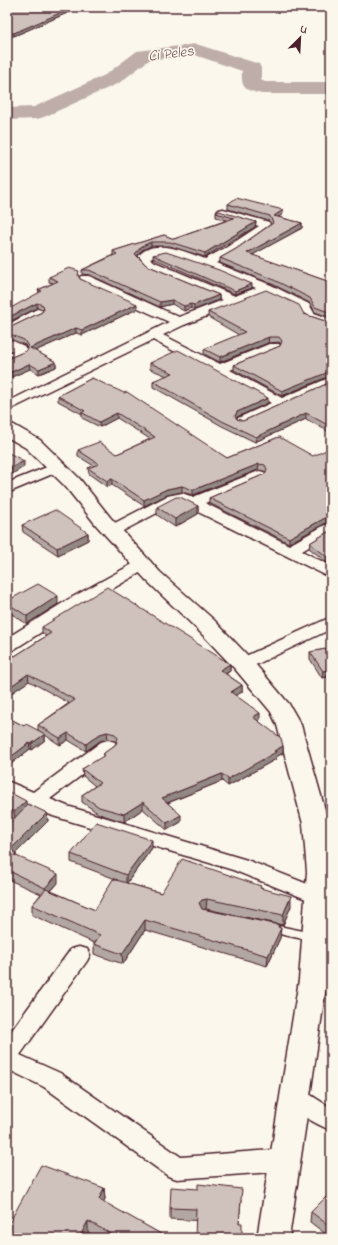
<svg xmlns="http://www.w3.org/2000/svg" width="338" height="1245" viewBox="0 0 338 1245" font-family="'Indie Flower',sans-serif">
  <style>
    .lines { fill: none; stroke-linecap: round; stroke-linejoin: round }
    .river { fill: #bfadaa; fill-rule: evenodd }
    .service-casing { stroke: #4a1f2b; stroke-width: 3 }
    .minor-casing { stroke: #4a1f2b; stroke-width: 3 }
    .primary-casing { stroke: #4a1f2b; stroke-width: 3 }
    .service { fill: #fbf7ec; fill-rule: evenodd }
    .minor { fill: #fbf7ec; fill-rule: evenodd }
    .primary { fill: #fbf7ec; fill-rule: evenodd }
    .wall { fill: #b2a7a2; stroke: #4a1f2b }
    .shaded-wall { fill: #918884; stroke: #4a1f2b }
    .building { fill: #cfc2bc; stroke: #4a1f2b }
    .labels { text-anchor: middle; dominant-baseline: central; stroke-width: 3.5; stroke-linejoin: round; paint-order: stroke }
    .far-water-label { font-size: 15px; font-style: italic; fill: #6d4a51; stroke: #fbf7ec }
  </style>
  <rect width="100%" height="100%" fill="#fbf7ec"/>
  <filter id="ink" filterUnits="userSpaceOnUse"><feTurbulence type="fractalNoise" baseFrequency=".025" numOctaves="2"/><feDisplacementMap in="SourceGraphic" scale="8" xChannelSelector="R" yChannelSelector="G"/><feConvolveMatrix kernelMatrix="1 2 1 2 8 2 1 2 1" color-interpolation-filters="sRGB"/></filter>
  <g filter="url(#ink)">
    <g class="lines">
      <path class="river" d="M 196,44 L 259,64 L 261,68 L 261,80 L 265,82 L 331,82 L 331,94 L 262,94 C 245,90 241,89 242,71 L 195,55 L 149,60 L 119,83 L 44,117 L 37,119 L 7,120 L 7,108 L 34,107 L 105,75 L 137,51 Z"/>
      <defs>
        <path id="service" d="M 269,924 L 313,933 L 317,934 L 319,937 L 317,940 L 313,941 L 265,931 L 263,928 L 265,925 Z"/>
        <g id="minor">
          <path d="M 223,209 L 269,222 L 271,227 L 235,253 L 216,263 L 271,285 L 309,304 L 314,313 L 331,319 L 331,327 L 304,318 L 300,309 L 266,293 L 184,325 L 163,335 L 220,364 L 269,344 L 279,344 L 281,347 L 279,350 L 230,370 L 282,398 L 331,377 L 331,386 L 248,424 L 243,425 L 238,424 L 236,421 L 238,418 L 271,403 L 153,340 L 7,411 L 7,402 L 169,322 L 81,282 L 79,279 L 81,276 L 89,276 L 179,317 L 223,300 L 147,268 L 137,258 C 152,236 186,252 205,259 L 227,247 L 259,226 L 219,214 L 217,212 L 219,210 ZM 161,254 L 166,254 L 219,272 L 256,288 L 235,296 L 155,262 L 150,258 Z"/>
          <path d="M 37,309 L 42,310 L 43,313 L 42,316 L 7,334 L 7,325 Z"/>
          <path d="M 7,338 L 24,346 L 28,352 L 26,355 L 7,364 L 7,354 L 13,351 L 7,348 Z"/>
          <path d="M 57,463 L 62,464 L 64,467 L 62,470 L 7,493 L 7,483 Z"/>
          <path d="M 259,471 L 264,472 L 266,475 L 264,478 L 205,503 L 289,545 L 325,525 L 331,523 L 331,534 L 302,551 L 331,566 L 331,577 L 325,575 L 180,503 L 176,503 L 119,533 L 113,535 L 107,533 L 105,530 L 107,527 L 167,496 L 182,493 L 193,497 Z"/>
          <path d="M 144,559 L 150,561 L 152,564 L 150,567 L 81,607 L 13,650 L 7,651 L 7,638 L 69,599 L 138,561 Z"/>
          <path d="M 331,617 L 331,629 L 249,668 L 243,669 L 237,668 L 234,664 L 237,660 Z"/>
          <path d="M 108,740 L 115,742 L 117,746 L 115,750 L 50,799 L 67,806 L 247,860 L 325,891 L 328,896 L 325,901 L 318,904 L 311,901 L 233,870 L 53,816 L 7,796 L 7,781 L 33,792 L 101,742 Z"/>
          <path d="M 79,947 L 87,949 L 90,955 L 87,961 L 20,1055 L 60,1073 L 181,1157 L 285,1149 L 294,1153 L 297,1160 L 294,1167 L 285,1171 L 177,1179 L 168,1176 L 44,1087 L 7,1069 L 7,1037 L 71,949 Z"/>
          <path d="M 295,1087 L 303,1090 L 331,1108 L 331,1130 C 317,1125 290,1110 283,1097 L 287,1090 Z"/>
        </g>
        <path id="primary" d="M 7,423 L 14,425 L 40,440 L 79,478 L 110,517 L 160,572 L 214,620 L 251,659 L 289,704 L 301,725 L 329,824 L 331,848 L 331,912 L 327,980 L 289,1238 L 257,1238 L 299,980 L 307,872 L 303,824 L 277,725 L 271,712 L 235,669 L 198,630 L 146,580 L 96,525 L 65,486 L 26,448 L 7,437 Z"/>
      </defs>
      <use href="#service" class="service-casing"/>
      <use href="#minor" class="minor-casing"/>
      <use href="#primary" class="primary-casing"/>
      <use href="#service" class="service"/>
      <use href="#minor" class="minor"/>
      <use href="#primary" class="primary"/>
    </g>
    <g class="wall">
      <path d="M 7,7 L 80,7 L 74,9 L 74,10 L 14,36 L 11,36 L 7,38 Z"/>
      <path d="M 228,204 L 283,214 L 278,217 L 302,223 L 302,228 L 252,255 L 330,282 L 331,281 L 331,318 L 315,312 L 310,303 L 272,284 L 220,263 L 220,258 L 236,249 L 271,224 L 269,221 L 228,209 Z"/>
      <path d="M 216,213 L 256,222 L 255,227 L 205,257 L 170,246 L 151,246 L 142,250 L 138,256 L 146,265 L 219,295 L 219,300 L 194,310 L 191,308 L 184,311 L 172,304 L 160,307 L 90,275 L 82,274 L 82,270 L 113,255 L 113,251 L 164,235 L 174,239 L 227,220 L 216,217 Z"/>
      <path d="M 153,255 L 252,288 L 235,294 L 153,258 Z"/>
      <path d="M 79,276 L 79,277 L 80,279 L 137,309 L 82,335 L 76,333 L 35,351 L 56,362 L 56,367 L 39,374 L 30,369 L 7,379 L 7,359 L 26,351 L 28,350 L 25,345 L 7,338 L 7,329 L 42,312 L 43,310 L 37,308 L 7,323 L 39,293 L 38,290 L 53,283 L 49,282 L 49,277 Z"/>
      <path d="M 208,312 L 304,314 L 331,323 L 331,376 L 330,376 L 282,396 L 234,370 L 234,365 L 280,346 L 281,344 L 279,342 L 268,343 L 220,362 L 204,354 L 204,349 L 239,335 L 208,317 Z"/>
      <path d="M 150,363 L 268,403 L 237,417 L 236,418 L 237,419 L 243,421 L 331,382 L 331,433 L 306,419 L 255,442 L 222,426 L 153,387 L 153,381 L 167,376 L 150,369 Z"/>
      <path d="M 92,378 L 227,458 L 279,437 L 324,524 L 289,543 L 209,503 L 209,498 L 265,474 L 266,472 L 264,471 L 258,470 L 193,495 L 182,492 L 167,495 L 144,506 L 112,485 L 107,487 L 89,474 L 88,468 L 94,466 L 78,456 L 78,450 L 117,454 L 150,439 L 117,418 L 100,427 L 82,418 L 82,414 L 58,401 L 58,396 Z"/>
      <path d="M 198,506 L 198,514 L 175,527 L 157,515 L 157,507 Z"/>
      <path d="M 22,525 L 88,533 L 88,540 L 58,555 L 23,532 Z"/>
      <path d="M 331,530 L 331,565 L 325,561 L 309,548 L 310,543 Z"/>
      <path d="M 7,601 L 58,604 L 27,624 L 7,611 Z"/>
      <path d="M 42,627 L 230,664 L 230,671 L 226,674 L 242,685 L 242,692 L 236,695 L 260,720 L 259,721 L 283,746 L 283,753 L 276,757 L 276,759 L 228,786 L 222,781 L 168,803 L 181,822 L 167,830 L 143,809 L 124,822 L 99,814 L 82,802 L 82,795 L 95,786 L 83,776 L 82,769 L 103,757 L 103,754 L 116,744 L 116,742 L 115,741 L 108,739 L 100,741 L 86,751 L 68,740 L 60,745 L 45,735 L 45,740 L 32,750 L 30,749 L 7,767 L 7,717 L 24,726 L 38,731 L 38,725 L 69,703 L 29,681 L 7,696 L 7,652 L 15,656 L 46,636 L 42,633 Z"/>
      <path d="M 331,648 L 331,676 L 322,678 L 310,659 L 310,652 Z"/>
      <path d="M 7,791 L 26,806 L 47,813 L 48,821 L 16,853 L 16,856 L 58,883 L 51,891 L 95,910 L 118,880 L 71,862 L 71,854 L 152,848 L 127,883 L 161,893 L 261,888 L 291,906 L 283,925 L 206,909 L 204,909 L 279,925 L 280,938 L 267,966 L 145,930 L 123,964 L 94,954 L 94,943 L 32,915 L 32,905 L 41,894 L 7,879 L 7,826 L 14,819 L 7,816 Z"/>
      <path d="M 331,1141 L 331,1150 L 328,1147 L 329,1143 Z"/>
      <path d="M 104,1188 L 105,1199 L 103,1202 L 168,1238 L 99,1238 L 88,1232 L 85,1238 L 7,1238 Z"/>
      <path d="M 331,1192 L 331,1238 L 310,1222 L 311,1212 Z"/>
      <path d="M 241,1200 L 239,1223 L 170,1219 L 170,1208 Z"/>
    </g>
    <g class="shaded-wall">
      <path d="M 72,7 L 80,7 L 74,9 L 74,10 L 14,36 L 14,33 Z"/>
      <path d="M 11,33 L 11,36 L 7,38 L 7,35 Z"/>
      <path d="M 283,210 L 283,214 L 273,221 L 274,216 Z"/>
      <path d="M 256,222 L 255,227 L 205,257 L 205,253 Z"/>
      <path d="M 302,223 L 302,228 L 247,258 L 247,253 Z"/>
      <path d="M 151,242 L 151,246 L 142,250 L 136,258 L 135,254 L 142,246 Z"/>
      <path d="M 252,284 L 252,288 L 235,294 L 235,291 Z"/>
      <path d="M 219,295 L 219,300 L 194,310 L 194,305 Z"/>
      <path d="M 172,300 L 172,304 L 160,307 L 160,302 Z"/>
      <path d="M 37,303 L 37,308 L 7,323 L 7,318 Z"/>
      <path d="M 137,304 L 137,309 L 82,335 L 82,330 Z"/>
      <path d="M 191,304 L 191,308 L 184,311 L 184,306 Z"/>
      <path d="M 76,328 L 76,333 L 30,353 L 30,348 Z"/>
      <path d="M 269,337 L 268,343 L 220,362 L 220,357 Z"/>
      <path d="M 9,346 L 10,351 L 7,353 L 7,348 Z"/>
      <path d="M 56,362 L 56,367 L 39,374 L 39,369 Z"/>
      <path d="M 29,364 L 30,369 L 7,379 L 7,374 Z"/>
      <path d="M 331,370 L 330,376 L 282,396 L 282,391 Z"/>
      <path d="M 268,398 L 268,403 L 237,417 L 235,422 L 235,416 L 237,412 Z"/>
      <path d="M 117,413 L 117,418 L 100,427 L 99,422 Z"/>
      <path d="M 306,413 L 306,419 L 255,442 L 256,437 Z"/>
      <path d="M 24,461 L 24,467 L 7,477 L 7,470 Z"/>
      <path d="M 259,464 L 258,470 L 193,495 L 193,490 Z"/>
      <path d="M 112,479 L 112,485 L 107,487 L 107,481 Z"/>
      <path d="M 182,486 L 182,492 L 167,495 L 144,506 L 144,500 L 167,489 Z"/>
      <path d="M 198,506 L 198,514 L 175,527 L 175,519 Z"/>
      <path d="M 331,516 L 331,522 L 324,524 L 289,543 L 289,538 L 325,518 Z"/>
      <path d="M 88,533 L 88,540 L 58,555 L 57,548 Z"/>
      <path d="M 58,596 L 58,604 L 27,624 L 27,616 Z"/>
      <path d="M 230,664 L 230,671 L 220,677 L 220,670 Z"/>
      <path d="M 331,669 L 331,676 L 322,678 L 323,671 Z"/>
      <path d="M 28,674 L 29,681 L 7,696 L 7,689 Z"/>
      <path d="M 242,685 L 242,692 L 230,699 L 231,692 Z"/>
      <path d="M 260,713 L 260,720 L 253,724 L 253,717 Z"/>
      <path d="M 107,732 L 108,739 L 100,741 L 86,751 L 86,744 L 100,734 Z"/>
      <path d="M 68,733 L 68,740 L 60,745 L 60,738 Z"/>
      <path d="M 45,734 L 45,740 L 32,750 L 31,744 Z"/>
      <path d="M 29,743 L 30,749 L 7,767 L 7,760 Z"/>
      <path d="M 283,746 L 283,753 L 276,757 L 276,759 L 228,786 L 228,779 Z"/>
      <path d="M 222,774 L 222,781 L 162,805 L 162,798 Z"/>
      <path d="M 26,801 L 27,809 L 15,820 L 14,812 Z"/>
      <path d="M 143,802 L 143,809 L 124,822 L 124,814 Z"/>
      <path d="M 47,813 L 48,821 L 16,853 L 17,861 L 10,850 Z"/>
      <path d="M 181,815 L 181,822 L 167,830 L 167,823 Z"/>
      <path d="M 152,840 L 152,848 L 126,884 L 126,875 Z"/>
      <path d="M 58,874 L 58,883 L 46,896 L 45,888 Z"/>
      <path d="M 291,896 L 291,906 L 283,925 L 283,915 Z"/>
      <path d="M 207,899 L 206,909 L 202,910 L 199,903 L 202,900 Z"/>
      <path d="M 145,920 L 145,930 L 123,964 L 122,954 Z"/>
      <path d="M 279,925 L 278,933 L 281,928 L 280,938 L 267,966 L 268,956 Z"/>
      <path d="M 104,1188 L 105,1199 L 99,1210 L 99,1199 Z"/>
      <path d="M 88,1221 L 88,1232 L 85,1238 L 79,1238 Z"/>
    </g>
    <g class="building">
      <path d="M 7,7 L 74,7 L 14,33 L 11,33 L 7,35 Z"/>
      <path d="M 236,198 L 283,210 L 274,216 L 302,223 L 247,253 L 330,282 L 331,281 L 331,313 L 315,307 L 310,298 L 272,279 L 220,258 L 236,249 L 273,223 L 270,216 L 228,204 Z"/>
      <path d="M 219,211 L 256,222 L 205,253 L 170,242 L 151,242 L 142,246 L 135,254 L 146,265 L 219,295 L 194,305 L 191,304 L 184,306 L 172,300 L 160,302 L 89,270 L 82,270 L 117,254 L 113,251 L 164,235 L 174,239 L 234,218 L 216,213 Z"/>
      <path d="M 166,252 L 219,270 L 252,284 L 235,291 L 153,255 Z"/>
      <path d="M 69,268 L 79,271 L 78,275 L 80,279 L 137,304 L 82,330 L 76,328 L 30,348 L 56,362 L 39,369 L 29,364 L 7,374 L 7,359 L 26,351 L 29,348 L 24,340 L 7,333 L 7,329 L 42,312 L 44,309 L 43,305 L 37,303 L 7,318 L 7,310 L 42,291 L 38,290 L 58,281 L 49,277 Z"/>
      <path d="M 266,290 L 299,305 L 304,314 L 331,323 L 331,371 L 282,391 L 234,365 L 280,346 L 282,341 L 279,337 L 269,337 L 220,357 L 204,349 L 245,332 L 208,312 Z"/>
      <path d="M 178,350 L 268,398 L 237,412 L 235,416 L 237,419 L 243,421 L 331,382 L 331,427 L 306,413 L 256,437 L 222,421 L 153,381 L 173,373 L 150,363 Z"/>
      <path d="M 92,378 L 124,393 L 127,392 L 227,458 L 279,437 L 313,456 L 331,448 L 331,516 L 325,518 L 289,538 L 209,498 L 265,474 L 267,469 L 265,465 L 259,464 L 193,490 L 182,486 L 167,489 L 144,500 L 112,479 L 107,481 L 88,468 L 99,464 L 78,450 L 99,442 L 117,454 L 155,437 L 117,413 L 99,422 L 81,412 L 85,411 L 58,396 Z"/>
      <path d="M 7,452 L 24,461 L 7,470 Z"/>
      <path d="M 176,497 L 180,497 L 198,506 L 175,519 L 157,507 Z"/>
      <path d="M 55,510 L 88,533 L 57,548 L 22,525 Z"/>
      <path d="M 331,530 L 331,559 L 326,556 L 310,543 Z"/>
      <path d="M 38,584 L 58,596 L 27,616 L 7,603 L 7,601 Z"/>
      <path d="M 107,587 L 230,664 L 220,670 L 242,685 L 231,692 L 260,713 L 253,717 L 281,738 L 283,746 L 274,751 L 276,752 L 228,779 L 222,774 L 162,798 L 181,815 L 167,823 L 143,802 L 124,814 L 99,807 L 82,795 L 100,783 L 82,769 L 105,755 L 103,754 L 116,744 L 118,738 L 115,734 L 107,732 L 100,734 L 86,744 L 68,733 L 60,738 L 38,725 L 75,700 L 28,674 L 7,689 L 7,652 L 15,656 L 51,633 L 42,627 Z"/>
      <path d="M 331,648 L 331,669 L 323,671 L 310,652 Z"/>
      <path d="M 7,717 L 24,726 L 26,724 L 45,734 L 31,744 L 29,743 L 7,760 Z"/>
      <path d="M 7,791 L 26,801 L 14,812 L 7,808 Z"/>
      <path d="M 28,804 L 47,813 L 10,850 L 16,853 L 14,855 L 58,874 L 45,888 L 7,870 L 7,826 Z"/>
      <path d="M 96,822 L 152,840 L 126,875 L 71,854 Z"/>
      <path d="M 182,859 L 261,886 L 260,888 L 291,896 L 283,915 L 207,899 L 202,900 L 199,903 L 202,909 L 279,925 L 278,927 L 281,928 L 268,956 L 145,920 L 122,954 L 94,944 L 100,935 L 32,905 L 46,889 L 95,910 L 113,879 L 161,893 Z"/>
      <path d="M 41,1165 L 104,1188 L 99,1199 L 168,1238 L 118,1238 L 88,1221 L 79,1238 L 7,1238 L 7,1227 Z"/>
      <path d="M 198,1184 L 242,1189 L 239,1223 L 242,1223 L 242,1238 L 195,1238 L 196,1209 L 170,1208 L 171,1187 L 198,1189 Z"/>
      <path d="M 331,1192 L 331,1227 L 311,1212 Z"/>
    </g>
  </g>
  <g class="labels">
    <g class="far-water-label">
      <text transform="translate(171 54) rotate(-7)">Ci Peles</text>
    </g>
  </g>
  <rect width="338" height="1245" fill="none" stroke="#fbf7ec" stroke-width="24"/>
  <rect x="12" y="12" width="314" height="1221" fill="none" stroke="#4a1f2b" stroke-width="1.5" filter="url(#ink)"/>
  <g transform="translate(300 38) rotate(24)" stroke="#fbf7ec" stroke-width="3" paint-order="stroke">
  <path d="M0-3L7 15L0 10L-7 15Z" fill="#4a1f2b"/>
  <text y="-6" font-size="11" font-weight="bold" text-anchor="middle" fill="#4a1f2b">U</text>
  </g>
</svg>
